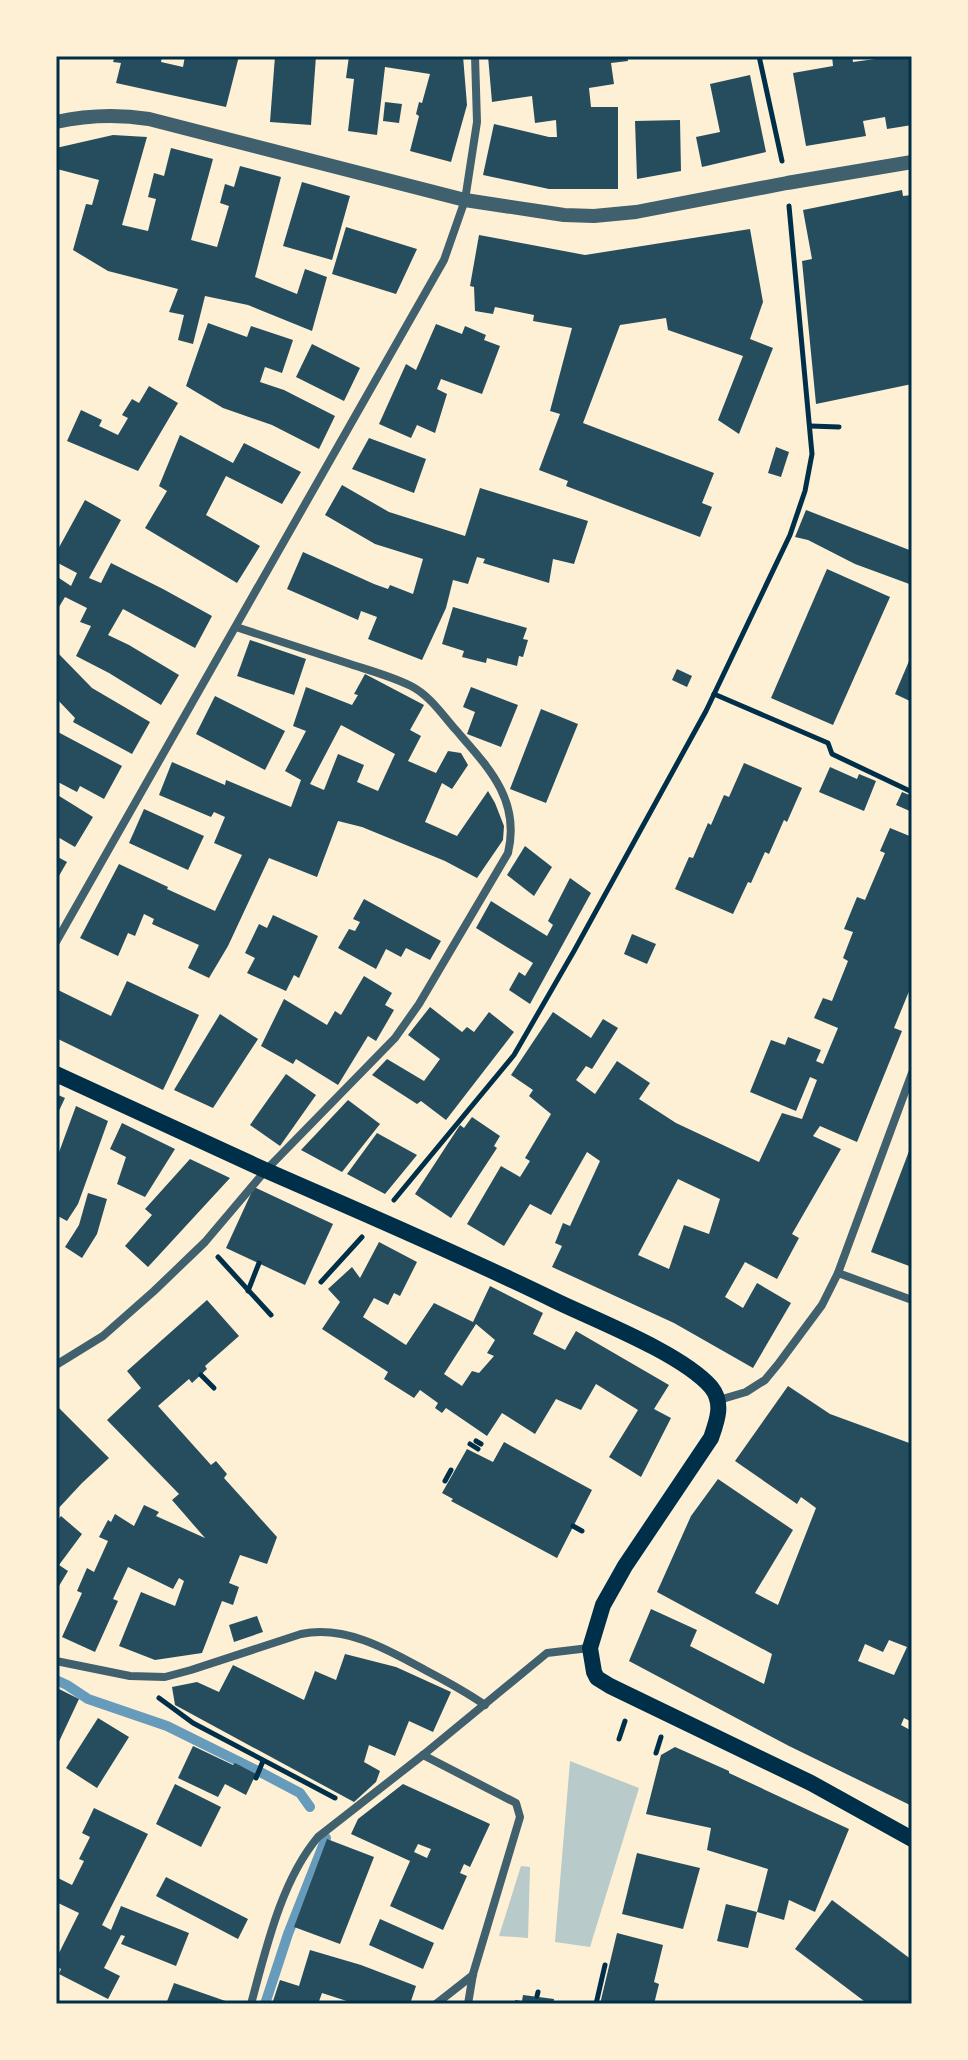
<svg xmlns="http://www.w3.org/2000/svg" width="968" height="2060" viewBox="0 0 968 2060" font-family="Merriweather,serif">
  <style>
    .green { fill: #b9caca }
    .lines { fill: none; stroke-linecap: round; stroke-linejoin: round }
    .stream { stroke: #669bbc; stroke-width: 10 }
    .building { fill: #264d5e; fill-rule: evenodd }
    .path { stroke: #003049; stroke-width: 5 }
    .minor { stroke: #3f606c; stroke-width: 8 }
    .tertiary { stroke: #3f606c; stroke-width: 14 }
    .secondary { stroke: #003049; stroke-width: 16 }
    .neatline { fill: none; stroke: #003049; stroke-width: 3 }
  </style>
  <rect width="100%" height="100%" fill="#fdf0d5"/>
  <g class="green">
    <path d="M 570,1761 L 639,1788 L 590,1947 L 555,1942 Z"/>
    <path d="M 521,1866 L 530,1867 L 528,1938 L 499,1936 Z"/>
  </g>
  <g class="lines">
    <g class="stream">
      <path d="M 56,1680 L 67,1685 L 88,1699 L 167,1726 L 262,1773 L 300,1793 L 310,1807"/>
      <path d="M 265,2004 L 288,1934 L 326,1838"/>
    </g>
  </g>
  <g class="building">
    <path d="M 115,56 L 162,56 L 161,62 L 183,67 L 185,56 L 194,58 L 194,56 L 239,56 L 226,107 L 116,83 L 121,63 L 113,62 Z"/>
    <path d="M 275,56 L 316,56 L 311,125 L 270,122 Z"/>
    <path d="M 349,56 L 463,56 L 467,105 L 451,162 L 410,151 L 419,116 L 416,114 L 419,102 L 422,103 L 430,74 L 385,67 L 377,135 L 348,131 L 354,79 L 346,78 Z"/>
    <path d="M 488,56 L 627,56 L 628,61 L 611,63 L 614,84 L 589,88 L 591,107 L 618,107 L 618,189 L 549,189 L 483,175 L 494,124 L 549,137 L 557,137 L 556,120 L 535,123 L 532,96 L 492,102 Z"/>
    <path d="M 832,56 L 852,56 L 853,62 L 875,59 L 874,56 L 912,56 L 912,125 L 887,129 L 885,117 L 863,121 L 866,136 L 806,146 L 793,73 L 833,66 Z"/>
    <path d="M 750,75 L 766,152 L 702,167 L 696,137 L 720,132 L 710,84 Z"/>
    <path d="M 385,102 L 402,104 L 399,123 L 383,121 Z"/>
    <path d="M 680,120 L 681,171 L 637,179 L 635,121 Z"/>
    <path d="M 113,135 L 147,137 L 122,225 L 148,231 L 156,199 L 148,197 L 154,173 L 164,176 L 171,148 L 213,159 L 191,240 L 217,247 L 229,206 L 220,203 L 225,184 L 234,187 L 240,166 L 281,177 L 255,277 L 297,294 L 305,269 L 327,277 L 312,331 L 248,305 L 205,296 L 193,344 L 178,340 L 184,315 L 169,312 L 178,289 L 108,271 L 73,250 L 86,204 L 92,205 L 99,180 L 57,169 L 56,148 Z"/>
    <path d="M 302,182 L 350,196 L 332,260 L 283,246 Z"/>
    <path d="M 902,190 L 903,196 L 912,195 L 912,384 L 816,404 L 802,261 L 812,259 L 803,210 Z"/>
    <path d="M 346,227 L 417,249 L 396,294 L 332,274 Z"/>
    <path d="M 750,229 L 763,302 L 750,339 L 773,348 L 739,434 L 718,420 L 743,356 L 668,330 L 666,318 L 620,325 L 583,423 L 714,473 L 702,503 L 712,507 L 700,537 L 566,486 L 568,481 L 539,470 L 560,414 L 550,411 L 572,328 L 533,321 L 534,315 L 495,307 L 493,314 L 475,311 L 474,287 L 470,286 L 479,235 L 585,255 Z"/>
    <path d="M 208,323 L 247,337 L 251,326 L 293,340 L 282,373 L 265,367 L 260,382 L 284,390 L 335,416 L 319,449 L 272,425 L 223,408 L 186,386 Z"/>
    <path d="M 436,324 L 462,334 L 465,326 L 486,335 L 484,340 L 500,346 L 482,394 L 441,379 L 437,389 L 447,394 L 435,433 L 417,425 L 411,438 L 379,424 L 406,364 L 416,370 Z"/>
    <path d="M 312,344 L 360,368 L 344,401 L 296,377 Z"/>
    <path d="M 149,386 L 178,403 L 138,471 L 67,441 L 81,410 L 102,420 L 99,426 L 118,435 L 128,418 L 122,415 L 132,399 L 139,403 Z"/>
    <path d="M 180,435 L 233,463 L 244,443 L 301,472 L 282,504 L 226,476 L 206,515 L 260,546 L 237,583 L 145,528 L 167,491 L 159,486 Z"/>
    <path d="M 369,438 L 426,459 L 414,493 L 352,469 Z"/>
    <path d="M 776,447 L 789,452 L 781,477 L 768,473 Z"/>
    <path d="M 342,485 L 389,512 L 465,536 L 480,488 L 588,521 L 574,564 L 553,559 L 549,583 L 483,563 L 485,559 L 477,557 L 468,584 L 453,580 L 446,608 L 422,660 L 368,639 L 377,617 L 361,611 L 358,620 L 287,589 L 303,552 L 374,584 L 388,589 L 390,585 L 413,594 L 423,559 L 375,544 L 325,515 Z"/>
    <path d="M 85,500 L 121,520 L 89,578 L 101,583 L 111,563 L 163,589 L 212,616 L 195,648 L 123,609 L 108,635 L 129,645 L 179,675 L 161,705 L 109,673 L 76,656 L 91,626 L 80,622 L 87,608 L 65,597 L 56,612 L 56,576 L 71,586 L 77,573 L 56,562 L 56,553 Z"/>
    <path d="M 806,510 L 912,551 L 912,585 L 855,564 L 808,540 L 795,537 Z"/>
    <path d="M 827,569 L 890,597 L 833,725 L 771,698 Z"/>
    <path d="M 453,607 L 527,628 L 523,639 L 528,640 L 523,657 L 519,656 L 517,666 L 487,658 L 486,663 L 462,657 L 464,651 L 442,644 Z"/>
    <path d="M 250,640 L 306,659 L 294,695 L 237,676 Z"/>
    <path d="M 56,651 L 92,688 L 150,722 L 132,754 L 73,722 L 75,718 L 56,698 Z"/>
    <path d="M 912,654 L 912,702 L 895,694 Z"/>
    <path d="M 677,669 L 692,676 L 687,687 L 672,680 Z"/>
    <path d="M 365,674 L 424,705 L 410,730 L 421,736 L 408,761 L 436,773 L 448,751 L 461,753 L 468,765 L 452,789 L 442,783 L 425,822 L 457,836 L 488,791 L 495,803 L 504,826 L 503,840 L 477,878 L 445,861 L 362,827 L 338,821 L 317,877 L 269,858 L 228,946 L 209,978 L 188,968 L 199,945 L 152,924 L 154,919 L 144,914 L 135,936 L 128,933 L 118,956 L 80,938 L 119,864 L 168,887 L 167,889 L 215,911 L 242,855 L 214,843 L 225,817 L 214,812 L 211,817 L 159,795 L 172,762 L 225,785 L 226,780 L 291,807 L 301,780 L 285,771 L 306,731 L 293,726 L 306,687 L 352,705 L 358,695 L 354,694 ZM 341,725 L 395,754 L 378,791 L 357,782 L 364,765 L 338,754 L 324,790 L 310,784 Z"/>
    <path d="M 471,687 L 518,705 L 501,747 L 467,734 L 475,712 L 463,707 Z"/>
    <path d="M 215,696 L 285,731 L 265,770 L 196,734 Z"/>
    <path d="M 541,709 L 578,724 L 546,803 L 510,789 Z"/>
    <path d="M 56,731 L 122,766 L 104,799 L 80,786 L 77,792 L 56,781 Z"/>
    <path d="M 744,763 L 802,788 L 787,822 L 784,820 L 769,854 L 765,852 L 751,883 L 748,882 L 733,914 L 675,889 L 689,857 L 693,858 L 708,823 L 711,825 L 724,795 L 729,797 Z"/>
    <path d="M 830,767 L 857,779 L 859,774 L 876,781 L 864,811 L 819,792 Z"/>
    <path d="M 902,792 L 912,796 L 912,812 L 896,805 Z"/>
    <path d="M 56,794 L 93,817 L 75,847 L 56,836 Z"/>
    <path d="M 144,809 L 204,836 L 188,870 L 129,843 Z"/>
    <path d="M 890,828 L 912,837 L 912,984 L 894,1028 L 902,1031 L 857,1142 L 820,1126 L 813,1136 L 841,1149 L 792,1234 L 799,1238 L 777,1279 L 745,1262 L 725,1297 L 743,1308 L 757,1283 L 791,1303 L 753,1368 L 674,1323 L 552,1267 L 562,1246 L 555,1243 L 563,1223 L 570,1226 L 600,1161 L 587,1152 L 551,1215 L 530,1204 L 504,1246 L 467,1224 L 501,1166 L 520,1177 L 530,1161 L 525,1158 L 551,1114 L 529,1096 L 533,1090 L 511,1075 L 553,1012 L 591,1038 L 603,1019 L 618,1028 L 592,1069 L 586,1066 L 576,1080 L 595,1094 L 617,1061 L 650,1083 L 639,1099 L 676,1123 L 759,1162 L 782,1113 L 802,1119 L 817,1080 L 810,1077 L 796,1111 L 750,1092 L 771,1040 L 785,1045 L 788,1037 L 821,1050 L 816,1061 L 823,1064 L 838,1028 L 814,1018 L 823,998 L 832,1001 L 848,961 L 843,958 L 853,932 L 844,929 L 857,897 L 865,900 L 885,853 L 880,851 ZM 678,1179 L 720,1199 L 709,1234 L 684,1225 L 669,1269 L 638,1255 Z"/>
    <path d="M 525,846 L 552,867 L 534,896 L 507,875 Z"/>
    <path d="M 56,856 L 67,862 L 56,881 Z"/>
    <path d="M 570,878 L 591,893 L 530,1004 L 509,990 L 519,972 L 525,976 L 533,963 L 476,928 L 491,901 L 547,936 L 553,925 L 548,921 Z"/>
    <path d="M 364,899 L 441,941 L 430,960 L 406,948 L 401,957 L 386,949 L 376,969 L 338,948 L 349,929 L 355,931 L 360,922 L 353,919 Z"/>
    <path d="M 273,915 L 318,936 L 299,978 L 294,975 L 286,991 L 247,973 L 255,958 L 245,953 L 259,924 L 267,928 Z"/>
    <path d="M 632,934 L 656,944 L 647,964 L 624,954 Z"/>
    <path d="M 364,976 L 392,993 L 385,1005 L 394,1010 L 376,1041 L 368,1036 L 338,1085 L 296,1059 L 293,1064 L 261,1046 L 284,999 L 327,1025 L 335,1011 L 341,1015 Z"/>
    <path d="M 127,981 L 199,1015 L 163,1090 L 56,1038 L 56,989 L 111,1016 Z"/>
    <path d="M 430,1007 L 462,1032 L 467,1027 L 474,1032 L 489,1012 L 514,1032 L 446,1120 L 421,1101 L 417,1104 L 372,1075 L 387,1059 L 424,1081 L 440,1059 L 408,1035 Z"/>
    <path d="M 220,1014 L 258,1039 L 213,1108 L 174,1090 Z"/>
    <path d="M 286,1074 L 316,1095 L 280,1146 L 250,1125 Z"/>
    <path d="M 56,1094 L 65,1098 L 56,1117 Z"/>
    <path d="M 348,1100 L 380,1124 L 342,1172 L 301,1150 Z"/>
    <path d="M 76,1106 L 108,1121 L 78,1204 L 67,1221 L 56,1215 L 56,1154 L 58,1155 Z"/>
    <path d="M 472,1117 L 500,1136 L 494,1146 L 497,1148 L 451,1218 L 415,1194 L 460,1125 L 464,1128 Z"/>
    <path d="M 122,1123 L 175,1149 L 145,1197 L 117,1184 L 126,1157 L 110,1149 Z"/>
    <path d="M 377,1133 L 417,1155 L 385,1194 L 347,1174 Z"/>
    <path d="M 912,1143 L 912,1267 L 871,1252 Z"/>
    <path d="M 190,1159 L 230,1178 L 148,1267 L 125,1246 L 152,1215 L 145,1209 Z"/>
    <path d="M 254,1187 L 333,1224 L 305,1285 L 226,1248 Z"/>
    <path d="M 88,1193 L 107,1199 L 97,1234 L 82,1258 L 65,1247 L 79,1225 Z"/>
    <path d="M 379,1242 L 417,1262 L 400,1296 L 394,1293 L 388,1305 L 374,1298 L 363,1317 L 406,1345 L 434,1303 L 473,1322 L 490,1286 L 543,1313 L 533,1334 L 565,1350 L 576,1331 L 669,1385 L 654,1409 L 671,1418 L 641,1477 L 609,1457 L 638,1410 L 596,1384 L 581,1410 L 556,1399 L 535,1434 L 502,1413 L 487,1436 L 446,1408 L 442,1413 L 435,1408 L 438,1403 L 420,1390 L 414,1398 L 384,1379 L 388,1372 L 322,1329 L 340,1302 L 328,1289 L 352,1267 L 360,1278 ZM 476,1324 L 495,1340 L 487,1353 L 494,1356 L 479,1373 L 472,1371 L 462,1386 L 444,1374 Z"/>
    <path d="M 207,1300 L 239,1336 L 205,1366 L 207,1369 L 192,1383 L 189,1379 L 158,1406 L 211,1465 L 216,1461 L 227,1474 L 224,1478 L 277,1537 L 267,1564 L 240,1555 L 229,1583 L 239,1587 L 233,1605 L 222,1601 L 202,1653 L 155,1660 L 119,1646 L 141,1592 L 175,1606 L 184,1581 L 179,1578 L 173,1589 L 128,1567 L 113,1599 L 118,1601 L 95,1652 L 62,1637 L 82,1593 L 77,1591 L 87,1568 L 94,1572 L 108,1541 L 99,1537 L 108,1520 L 111,1522 L 115,1514 L 134,1526 L 144,1505 L 159,1512 L 156,1516 L 205,1538 L 172,1500 L 179,1494 L 107,1420 L 141,1388 L 127,1371 Z"/>
    <path d="M 788,1386 L 830,1414 L 912,1444 L 912,1717 L 910,1721 L 904,1718 L 901,1725 L 912,1731 L 912,1806 L 789,1746 L 629,1661 L 651,1609 L 697,1630 L 690,1646 L 764,1684 L 772,1654 L 657,1592 L 691,1516 L 718,1479 L 793,1530 L 755,1593 L 778,1605 L 816,1508 L 801,1497 L 797,1504 L 735,1461 ZM 889,1640 L 907,1647 L 894,1675 L 858,1661 L 865,1644 L 883,1652 Z"/>
    <path d="M 56,1405 L 109,1458 L 82,1483 L 56,1511 Z"/>
    <path d="M 504,1442 L 592,1490 L 557,1558 L 451,1501 L 453,1499 L 442,1493 L 467,1449 L 493,1462 Z"/>
    <path d="M 61,1516 L 82,1534 L 59,1565 L 68,1571 L 56,1591 L 56,1522 Z"/>
    <path d="M 257,1616 L 263,1632 L 234,1642 L 229,1625 Z"/>
    <path d="M 345,1654 L 396,1667 L 451,1692 L 433,1732 L 409,1721 L 395,1756 L 369,1745 L 364,1762 L 380,1771 L 376,1782 L 354,1802 L 175,1705 L 172,1687 L 197,1682 L 219,1692 L 233,1665 L 304,1700 L 315,1671 L 336,1680 Z"/>
    <path d="M 59,1689 L 79,1699 L 56,1748 L 56,1696 Z"/>
    <path d="M 98,1718 L 129,1737 L 97,1788 L 66,1768 Z"/>
    <path d="M 193,1746 L 233,1765 L 235,1763 L 256,1774 L 246,1795 L 225,1784 L 218,1797 L 178,1778 Z"/>
    <path d="M 675,1747 L 729,1771 L 729,1773 L 849,1829 L 815,1912 L 789,1900 L 784,1920 L 757,1912 L 768,1869 L 707,1850 L 711,1828 L 646,1814 L 661,1755 Z"/>
    <path d="M 175,1784 L 221,1807 L 201,1847 L 156,1824 Z"/>
    <path d="M 403,1784 L 490,1824 L 470,1867 L 464,1864 L 460,1873 L 467,1876 L 443,1930 L 390,1906 L 410,1861 L 351,1834 L 358,1819 ZM 418,1844 L 431,1849 L 427,1858 L 414,1852 Z"/>
    <path d="M 94,1808 L 148,1834 L 102,1925 L 111,1930 L 121,1906 L 189,1933 L 176,1966 L 121,1944 L 125,1936 L 121,1935 L 104,1968 L 120,1976 L 108,1999 L 59,1974 L 61,1969 L 56,1966 L 56,1959 L 79,1913 L 56,1902 L 56,1877 L 72,1885 L 84,1861 L 79,1859 L 90,1837 L 82,1833 Z"/>
    <path d="M 327,1839 L 374,1857 L 340,1944 L 294,1927 Z"/>
    <path d="M 637,1853 L 700,1868 L 683,1929 L 622,1914 Z"/>
    <path d="M 166,1877 L 248,1919 L 238,1939 L 156,1896 Z"/>
    <path d="M 832,1900 L 912,1960 L 912,2004 L 868,2004 L 795,1949 Z"/>
    <path d="M 726,1904 L 757,1912 L 748,1948 L 717,1941 Z"/>
    <path d="M 380,1919 L 434,1943 L 423,1969 L 369,1945 Z"/>
    <path d="M 617,1933 L 663,1945 L 654,1982 L 659,1984 L 654,2004 L 600,2004 Z"/>
    <path d="M 310,1950 L 361,1965 L 416,1986 L 410,2004 L 356,2004 L 322,1993 L 318,2004 L 272,2004 L 280,1980 L 299,1986 Z"/>
    <path d="M 174,1983 L 234,2004 L 166,2004 Z"/>
    <path d="M 523,1995 L 554,1999 L 553,2004 L 515,2004 L 515,2000 L 522,2001 Z"/>
  </g>
  <g class="lines">
    <g class="path">
      <path d="M 759,56 L 782,161"/>
      <path d="M 810,426 L 839,427"/>
      <path d="M 714,694 L 828,743 L 832,754 L 912,792"/>
      <path d="M 394,1200 L 514,1055 L 574,951 L 706,711 L 790,535 L 805,491 L 812,454 L 789,206"/>
      <path d="M 218,1257 L 271,1315"/>
      <path d="M 321,1282 L 362,1237"/>
      <path d="M 248,1291 L 259,1263"/>
      <path d="M 201,1375 L 214,1388"/>
      <path d="M 476,1441 L 481,1444"/>
      <path d="M 470,1444 L 478,1449"/>
      <path d="M 445,1481 L 451,1470"/>
      <path d="M 573,1526 L 582,1531"/>
      <path d="M 159,1698 L 193,1723 L 335,1798"/>
      <path d="M 619,1739 L 625,1721"/>
      <path d="M 656,1753 L 661,1737"/>
      <path d="M 256,1778 L 263,1761"/>
      <path d="M 537,1996 L 538,1992"/>
      <path d="M 596,2004 L 605,1965"/>
    </g>
    <g class="minor">
      <path d="M 56,942 L 444,260 L 465,200 L 477,122 L 475,56"/>
      <path d="M 838,1273 L 912,1300"/>
      <path d="M 56,1365 L 103,1336 L 154,1291 L 205,1242 L 266,1170 L 395,1038 L 419,1004 L 508,853 C 521,799 487,766 455,729 C 442,714 429,695 411,686 C 391,676 368,670 347,663 C 310,651 273,639 236,627"/>
      <path d="M 719,1400 L 746,1392 L 765,1380 L 779,1363 L 822,1305 L 838,1273 L 912,1073"/>
      <path d="M 56,1661 L 130,1676 L 165,1677 L 191,1670 L 301,1634 C 345,1625 387,1649 425,1670 C 446,1681 466,1692 485,1705"/>
      <path d="M 423,1755 L 516,1803 L 520,1817 L 473,1974 L 468,2004"/>
      <path d="M 251,2004 C 266,1949 281,1881 318,1837 L 423,1755 L 547,1653 L 589,1648"/>
      <path d="M 436,2004 L 473,1975"/>
    </g>
    <path class="tertiary" d="M 56,122 C 88,115 116,114 149,119 L 465,200 L 564,215 L 594,216 L 636,212 L 787,183 L 912,162"/>
    <path class="secondary" d="M 56,1074 C 126,1106 195,1138 265,1170 C 363,1213 462,1255 558,1302 C 600,1322 682,1354 711,1387 C 724,1403 717,1421 711,1438 L 625,1566 L 603,1605 L 590,1648 L 594,1672 L 597,1678 L 610,1686 L 811,1783 L 912,1839"/>
  </g>
  <rect width="968" height="2060" fill="none" stroke="#fdf0d5" stroke-width="116"/>
  <rect x="58" y="58" width="852" height="1944" class="neatline"/>
</svg>
